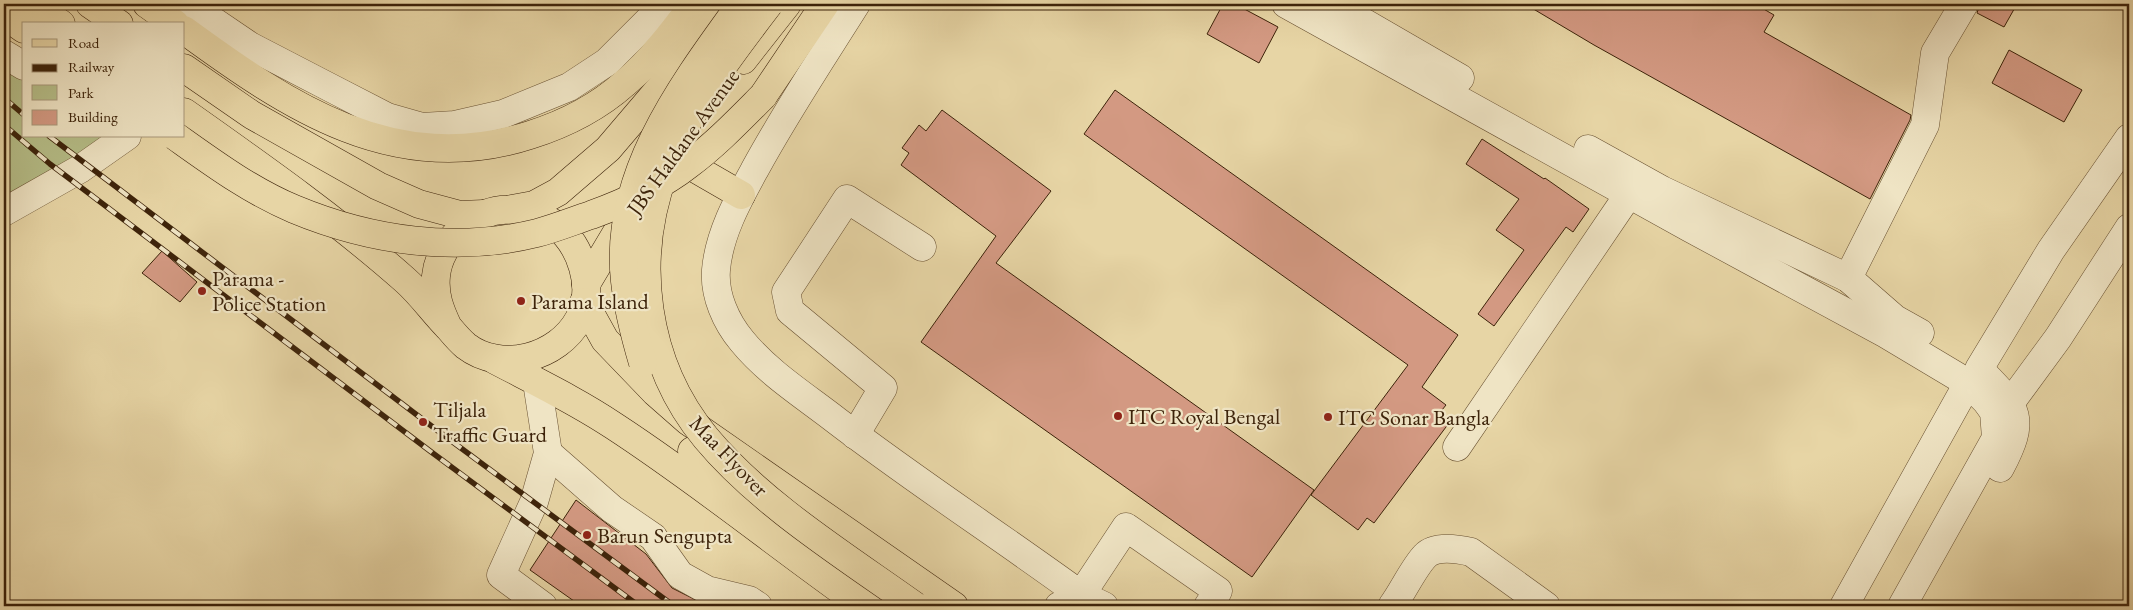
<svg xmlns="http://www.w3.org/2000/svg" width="2133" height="610" viewBox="0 0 2133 610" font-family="'EB Garamond',serif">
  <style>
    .green { fill: #b5bd87; stroke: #797048 }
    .building { fill: #d39982; stroke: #3d230a }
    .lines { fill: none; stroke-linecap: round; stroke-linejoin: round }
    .minor-casing { stroke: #685031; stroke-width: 29 }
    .major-casing { stroke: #3d230a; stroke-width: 29 }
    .highway-casing { stroke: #3d230a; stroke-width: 29 }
    .minor { stroke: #efe4c4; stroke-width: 28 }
    .major { stroke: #e7d5a5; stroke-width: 28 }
    .highway { stroke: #e7d5a5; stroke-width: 28 }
    .rail-casing { stroke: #3d230a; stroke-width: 5.5 }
    .rail { stroke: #efe4c4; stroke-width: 4; stroke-dasharray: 11; stroke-linecap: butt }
    .highway-bridge-casing { stroke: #3d230a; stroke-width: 29; stroke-linecap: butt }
    .highway-bridge { stroke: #e7d5a5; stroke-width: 28 }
    .poi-dot { fill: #8f2418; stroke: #efe4c4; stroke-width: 2 }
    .labels { text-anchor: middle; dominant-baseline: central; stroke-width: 4.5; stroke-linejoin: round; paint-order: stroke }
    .street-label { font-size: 22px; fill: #3d230a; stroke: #efe4c4 }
    .poi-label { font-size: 22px; fill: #3d230a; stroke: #efe4c4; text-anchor: start }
  </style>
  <rect width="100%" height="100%" fill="#e7d5a5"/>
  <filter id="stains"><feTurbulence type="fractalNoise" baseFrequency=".004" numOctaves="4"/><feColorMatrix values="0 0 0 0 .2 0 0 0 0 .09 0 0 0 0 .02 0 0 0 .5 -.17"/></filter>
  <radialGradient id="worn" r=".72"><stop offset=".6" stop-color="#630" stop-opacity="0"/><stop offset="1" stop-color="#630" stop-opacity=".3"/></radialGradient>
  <path class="green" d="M 4,59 L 24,71 L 24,136 L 107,136 L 109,143 L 4,198 Z"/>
  <g class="building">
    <path d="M 1223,4 L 1235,4 L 1278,27 L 1259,63 L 1207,34 Z"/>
    <path d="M 1525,4 L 1755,4 L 1774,15 L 1764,32 L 1911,115 L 1910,120 L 1870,199 L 1594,45 Z"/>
    <path d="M 1980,4 L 2017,4 L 2004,27 L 1977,13 Z"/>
    <path d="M 2009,50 L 2082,90 L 2064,122 L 1992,83 Z"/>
    <path d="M 1115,90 L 1458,335 L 1422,387 L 1446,405 L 1438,415 L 1449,423 L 1374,523 L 1367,518 L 1358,530 L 1311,495 L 1408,365 L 1084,134 Z"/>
    <path d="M 942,110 L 1051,191 L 996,263 L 1314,490 L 1252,577 L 921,342 L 996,236 L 901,165 L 909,153 L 902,148 L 919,125 L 926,131 Z"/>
    <path d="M 1482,139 L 1544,179 L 1545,178 L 1589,209 L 1573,232 L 1566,227 L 1494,326 L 1478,314 L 1524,250 L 1496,230 L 1519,199 L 1466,164 Z"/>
    <path d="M 162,251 L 197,282 L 180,302 L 142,273 Z"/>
    <path d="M 576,500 L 646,554 L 672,588 L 708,606 L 581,606 L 530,570 Z"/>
  </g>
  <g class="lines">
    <defs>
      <g id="minor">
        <path d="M 188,4 L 250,46 L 331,88 L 387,117 L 422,127 L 455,125 L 503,114 L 569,87 L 607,62 L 665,4"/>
        <path d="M 856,4 C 822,58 786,112 755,169 C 738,200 719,234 716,270 C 714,295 726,322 742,341 C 768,373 805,396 837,421 C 917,482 1000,536 1081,595 L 1126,527 L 1218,591 L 1208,606"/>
        <path d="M 1286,4 L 1690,228 L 1886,334 L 1968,383 L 1986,401 L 1994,412 L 1996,438 L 1902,606"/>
        <path d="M 1332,4 L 1460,78"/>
        <path d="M 4,54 L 24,66"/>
        <path d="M 1588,149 L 1662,190 L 1848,278 L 1895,319 L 1920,333"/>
        <path d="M 4,212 L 80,169 L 127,136"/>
        <path d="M 1848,278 L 1925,125 L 1935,53 L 1964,4"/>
        <path d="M 1979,369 L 2051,250 L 2129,138"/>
        <path d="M 1982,372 C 2019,409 2026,419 2000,468"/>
        <path d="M 537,382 L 548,453 L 534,502 L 501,575 L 543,606"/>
        <path d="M 1995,411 L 2011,402 L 2058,338 L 2129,228"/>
        <path d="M 855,435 L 883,388 L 790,311 L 786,292 L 847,199 L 922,247"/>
        <path d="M 1457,447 L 1629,194"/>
        <path d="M 548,453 L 612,509 L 653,537 L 680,575 L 707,590 L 749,600 L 758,606"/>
        <path d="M 1059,606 L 1081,595 L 1104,606"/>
        <path d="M 1392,606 C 1402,593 1414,567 1425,556 C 1435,545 1458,549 1471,552 L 1546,606"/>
        <path d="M 1844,606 L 1968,383"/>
      </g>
      <g id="major">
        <path d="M 33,4 L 61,24"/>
        <path d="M 90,4 L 119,24"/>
        <path d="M 743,60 L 787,4"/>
        <path d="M 184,68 L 252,115 L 378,186 L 419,204 L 460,215 L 484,214"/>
        <path d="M 184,112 C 259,165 336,219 405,280 C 421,294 434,313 449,328 C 454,334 460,341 466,346 C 501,373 558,358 579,319 C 596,288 581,244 554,224 C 542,215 527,212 512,210 C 476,206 439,242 436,276 C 434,295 440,310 448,327"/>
        <path d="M 670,154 L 741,195"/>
        <path d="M 512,209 L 534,205 L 558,192 L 608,149 L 666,81 L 723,4"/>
        <path d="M 586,284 L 629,212"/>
        <path d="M 584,302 L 605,340 L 655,392 L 688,421 L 954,606"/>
        <path d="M 495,360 C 535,381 577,401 614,426 C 700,482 779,547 863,606"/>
      </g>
      <g id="highway">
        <path d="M 147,4 L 175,24"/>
        <path d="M 4,15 L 24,29"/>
        <path d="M 184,30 C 288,106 395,179 530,135 C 565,124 597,108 625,83 C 652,60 673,32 694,4"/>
        <path d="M 763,96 L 825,4"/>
        <path d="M 692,451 L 739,500 L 890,606"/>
      </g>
    </defs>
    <use href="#minor" class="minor-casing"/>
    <use href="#major" class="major-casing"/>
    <use href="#highway" class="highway-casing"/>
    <use href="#minor" class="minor"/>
    <use href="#major" class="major"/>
    <use href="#highway" class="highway"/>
    <defs>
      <g id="rail">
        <path d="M 4,98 L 24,115"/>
        <path d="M 4,125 L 50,164 L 434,454 L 639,606"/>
        <path d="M 49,136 L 446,437 L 674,606"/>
      </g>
    </defs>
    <use href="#rail" class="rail-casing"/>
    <use href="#rail" class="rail"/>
    <defs>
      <g id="highway-bridge">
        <path d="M 769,4 C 730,55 688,109 665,170 C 631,260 644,363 706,438 C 761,504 845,556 915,606"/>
        <path d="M 175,136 C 213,163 251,191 294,209 C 371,241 456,253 537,233 C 556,228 573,221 591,215 C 624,203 660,187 688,165 C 715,145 739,120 763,96"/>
        <path d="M 643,363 C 635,336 628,309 625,281 C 613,176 683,84 741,4"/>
      </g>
    </defs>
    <use href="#highway-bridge" class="highway-bridge-casing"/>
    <use href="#highway-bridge" class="highway-bridge"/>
  </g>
  <g class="poi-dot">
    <circle cx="202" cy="291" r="5"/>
    <circle cx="521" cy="301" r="5"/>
    <circle cx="1118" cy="416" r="5"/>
    <circle cx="1328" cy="417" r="5"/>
    <circle cx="423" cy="422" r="5"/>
    <circle cx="587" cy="535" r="5"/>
  </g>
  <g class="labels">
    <g class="street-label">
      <text transform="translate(683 142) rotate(-54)">JBS Haldane Avenue</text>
      <text transform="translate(729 456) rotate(46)">Maa Flyover</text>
    </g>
    <g class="poi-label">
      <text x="212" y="278">Parama -<tspan x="212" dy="25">Police Station</tspan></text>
      <text x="531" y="301">Parama Island</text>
      <text x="433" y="409">Tiljala<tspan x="433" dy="25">Traffic Guard</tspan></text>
      <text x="1128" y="416">ITC Royal Bengal</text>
      <text x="1338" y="417">ITC Sonar Bangla</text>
      <text x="597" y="535">Barun Sengupta</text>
    </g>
  </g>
  <rect width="2133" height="610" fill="none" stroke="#e7d5a5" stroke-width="20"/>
  <rect x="5" y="5" width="2123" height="600" fill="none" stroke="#3d230a" stroke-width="2.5"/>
  <rect x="10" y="10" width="2113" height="590" fill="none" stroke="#3d230a"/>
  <rect x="22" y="22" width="162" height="115" fill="#efe4c4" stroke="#a8977a"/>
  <rect x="32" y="39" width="25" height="8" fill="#e7d5a5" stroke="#a8977a"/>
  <text x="68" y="48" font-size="15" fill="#3d230a">Road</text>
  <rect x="32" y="64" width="25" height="8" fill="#3d230a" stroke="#a8977a"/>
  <text x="68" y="72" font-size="15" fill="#3d230a">Railway</text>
  <rect x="32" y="85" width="25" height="15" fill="#b5bd87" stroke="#a8977a"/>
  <text x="68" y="98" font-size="15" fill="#3d230a">Park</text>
  <rect x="32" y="110" width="25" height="15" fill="#d39982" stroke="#a8977a"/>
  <text x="68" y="122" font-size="15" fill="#3d230a">Building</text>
  <rect width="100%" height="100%" filter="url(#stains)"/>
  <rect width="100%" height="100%" fill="url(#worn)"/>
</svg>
